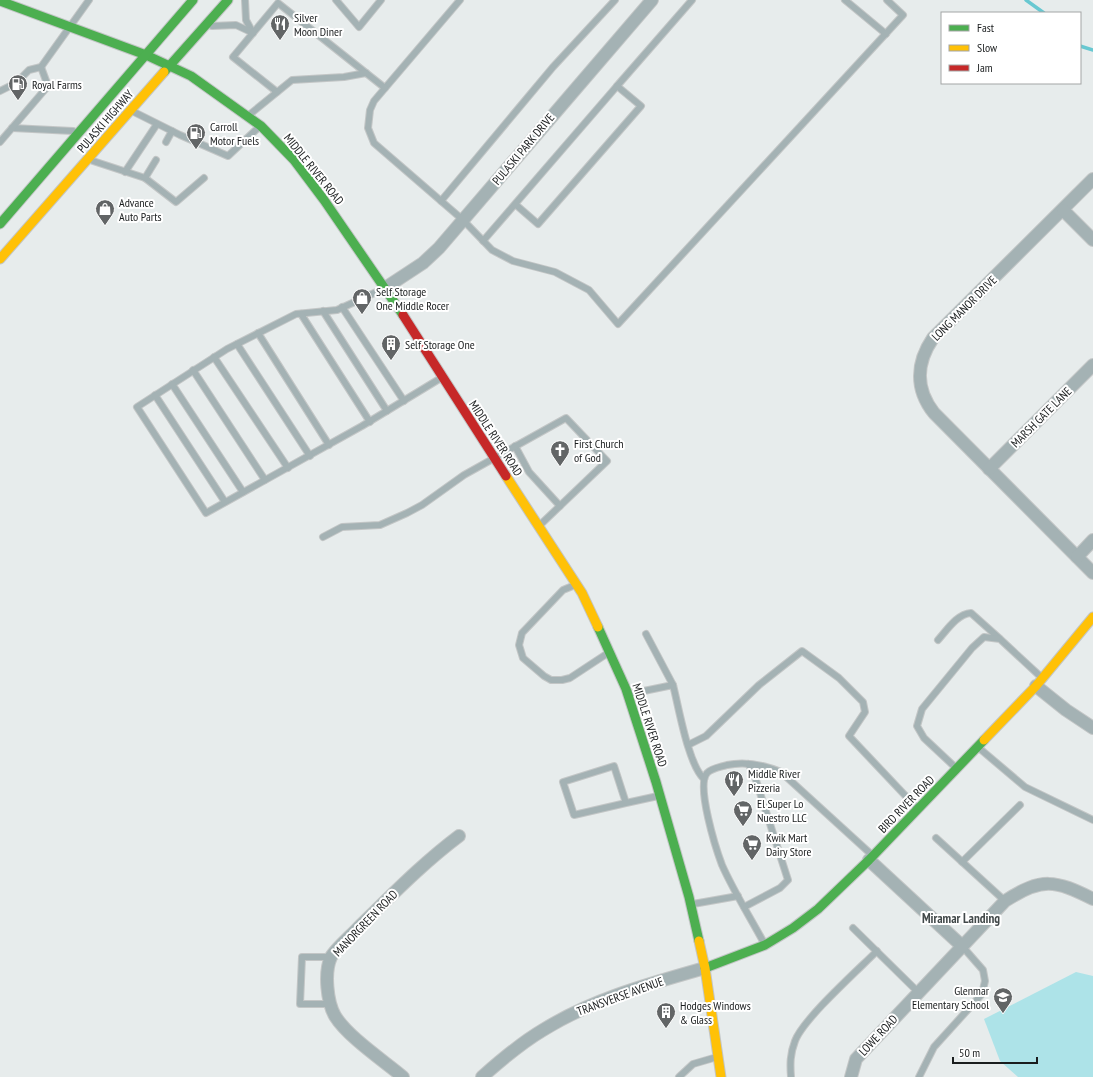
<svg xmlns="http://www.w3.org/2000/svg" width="1093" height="1077" viewBox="0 0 1093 1077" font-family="'PT Sans Narrow',sans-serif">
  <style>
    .green { fill: #ade3e8 }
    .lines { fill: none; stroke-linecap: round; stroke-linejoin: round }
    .stream { stroke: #68c8d1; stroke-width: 3.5 }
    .lane-casing { stroke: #c3c6c6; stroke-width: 8 }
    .street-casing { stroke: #c3c6c6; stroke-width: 14 }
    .fast-casing { stroke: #c3c6c6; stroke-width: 11 }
    .slow-casing { stroke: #c3c6c6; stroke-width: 11 }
    .jam-casing { stroke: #c3c6c6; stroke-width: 11 }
    .lane { stroke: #a4b2b4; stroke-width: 6 }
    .street { stroke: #a4b2b4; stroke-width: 12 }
    .fast { stroke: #4caf50; stroke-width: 9 }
    .slow { stroke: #ffc107; stroke-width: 9 }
    .jam { stroke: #c62828; stroke-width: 9 }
    .labels { text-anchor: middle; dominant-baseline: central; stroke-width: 4; stroke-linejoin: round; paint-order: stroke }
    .poi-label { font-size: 12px; fill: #1a1d1e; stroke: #fff; text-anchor: start }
    .street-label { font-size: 12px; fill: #1a1d1e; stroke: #fff }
    .neighbourhood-label { font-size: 13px; font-weight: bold; fill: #42494a; stroke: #fff }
  </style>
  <rect width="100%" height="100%" fill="#e7ecec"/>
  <path class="green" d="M 1076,972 L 1093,976 L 1093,1077 L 1018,1077 L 1000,1061 L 984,1019 Z"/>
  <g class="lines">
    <g class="stream">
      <path d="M 1026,0 L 1044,13"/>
      <path d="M 1080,46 L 1093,50"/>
    </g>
    <defs>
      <g id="lane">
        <path d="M 245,0 L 246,20 L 253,33"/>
        <path d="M 336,0 L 359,27 L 381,0"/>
        <path d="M 460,0 L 374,101 L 370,110 L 368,128 L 374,143 L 463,220 L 492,250 L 513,261 L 555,272 L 589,290 L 618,324 L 903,15 L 887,0"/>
        <path d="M 845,0 L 886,34"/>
        <path d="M 212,26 L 236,25 L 253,33"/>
        <path d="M 617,86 L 692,0"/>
        <path d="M 0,91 L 16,83 L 29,70 L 41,67 L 89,0"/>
        <path d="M 277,92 L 233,57 L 278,3 L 385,88"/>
        <path d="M 134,112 L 180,135 L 228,156 L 259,127"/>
        <path d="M 249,115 L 292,80 L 344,77 L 366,73"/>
        <path d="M 12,128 L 73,131"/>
        <path d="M 0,142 L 48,86 L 41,67"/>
        <path d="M 166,142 L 172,131"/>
        <path d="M 93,161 L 145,178 L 176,202 L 204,178"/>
        <path d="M 125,172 L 157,124"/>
        <path d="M 145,178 L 156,160"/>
        <path d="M 441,201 L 553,67 L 615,0"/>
        <path d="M 483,241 L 617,86 L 641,106 L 538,224 L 515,204"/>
        <path d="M 383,289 L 337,310 L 296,314 L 227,349 L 137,407 L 206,513 L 362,426 L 441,378"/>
        <path d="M 342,307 L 404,401"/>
        <path d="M 323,311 L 387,411"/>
        <path d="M 301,314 L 370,422"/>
        <path d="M 258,333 L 329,445"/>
        <path d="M 237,344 L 310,456"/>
        <path d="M 214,357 L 288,468"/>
        <path d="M 193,370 L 265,480"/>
        <path d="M 172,384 L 243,492"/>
        <path d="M 155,395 L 225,502"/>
        <path d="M 515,446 L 529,472 L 560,506"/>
        <path d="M 323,537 L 342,527 L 380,525 L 407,513 L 422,505 L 464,475 L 566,418 L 607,461 L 540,525"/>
        <path d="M 575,585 L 563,590 L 522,633 L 519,645 L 523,658 L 544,676 L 551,680 L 562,680 L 570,678 L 608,653"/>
        <path d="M 646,634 L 673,685"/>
        <path d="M 938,640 C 947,630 957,614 971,613 L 999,638"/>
        <path d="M 629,694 L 673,685 C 679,708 688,764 704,779"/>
        <path d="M 688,745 L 706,736 L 759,685 L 802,651 L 839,678 L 863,702 L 865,712 L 849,736 L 917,808"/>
        <path d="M 979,748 L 1025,787 L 1093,820"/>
        <path d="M 956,768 L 924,738 L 917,726 L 922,709 L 972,648 L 984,637 L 1000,639 L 1041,677"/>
        <path d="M 626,803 L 574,815 L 563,782 L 614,766 L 626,803 L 658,796"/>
        <path d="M 936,838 L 1005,901"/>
        <path d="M 962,862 L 1020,805"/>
        <path d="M 693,904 L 738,896"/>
        <path d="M 744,907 L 780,888 L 788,880 L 753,771 L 748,764"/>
        <path d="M 853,928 L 918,992"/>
        <path d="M 764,943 C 750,917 734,892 722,865 C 716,849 696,786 707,773 C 712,768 721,767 727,765 C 745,761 764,765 781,772 L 872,855"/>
        <path d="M 329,1004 L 300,1004 L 302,957 L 331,957"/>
        <path d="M 679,1077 L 693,1064 L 717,1057"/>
        <path d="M 791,1077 C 790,1064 790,1054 795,1041 C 803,1019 858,970 877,951"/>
        <path d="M 919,1077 L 934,1047 L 982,994 L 985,981 L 983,970 L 962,946"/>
      </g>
      <g id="street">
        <path d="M 1093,179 L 933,338 C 916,363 915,389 934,413 L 1093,573"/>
        <path d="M 1063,210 L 1093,240"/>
        <path d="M 385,288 L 423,263 L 439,248 L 652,0"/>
        <path d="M 989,469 L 1093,365"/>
        <path d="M 1077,557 L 1093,540"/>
        <path d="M 1036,686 L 1066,710 L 1093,728"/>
        <path d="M 869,860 L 962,946"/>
        <path d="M 403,1077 C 384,1061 348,1037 335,1016 C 327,1002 324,972 331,957 C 336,948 353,934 360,926 C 392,895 423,863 459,836"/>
        <path d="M 482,1077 C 501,1060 521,1043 543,1030 C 593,999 649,984 705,968"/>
        <path d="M 851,1077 L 856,1059 L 1005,901 C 1042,877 1055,880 1093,899"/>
      </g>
      <g id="fast">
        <path d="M 0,1 L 146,55 L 191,76 L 261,126 L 294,160 L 324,200 L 403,315"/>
        <path d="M 164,72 L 228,0"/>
        <path d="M 0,224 L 193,0"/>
        <path d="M 598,627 L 626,689 L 656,782 L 689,897 L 699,941"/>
        <path d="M 705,968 L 765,945 L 793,928 L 818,909 L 869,860 L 984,740"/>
      </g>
      <g id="slow">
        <path d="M 0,259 L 164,72"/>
        <path d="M 506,476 L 582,593 L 598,627"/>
        <path d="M 984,740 L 1036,686 L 1093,617"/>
        <path d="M 699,941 L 705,968 L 721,1077"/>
      </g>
      <path id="jam" d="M 403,315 L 506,476"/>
    </defs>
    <use href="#lane" class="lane-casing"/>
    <use href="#street" class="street-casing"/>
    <use href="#fast" class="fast-casing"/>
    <use href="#slow" class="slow-casing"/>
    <use href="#jam" class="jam-casing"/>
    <use href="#lane" class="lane"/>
    <use href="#street" class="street"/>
    <use href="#fast" class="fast"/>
    <use href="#slow" class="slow"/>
    <use href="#jam" class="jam"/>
  </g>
  <defs>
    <symbol id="restaurant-pin" viewBox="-11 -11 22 30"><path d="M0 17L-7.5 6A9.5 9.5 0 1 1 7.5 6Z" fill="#626566" stroke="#fff"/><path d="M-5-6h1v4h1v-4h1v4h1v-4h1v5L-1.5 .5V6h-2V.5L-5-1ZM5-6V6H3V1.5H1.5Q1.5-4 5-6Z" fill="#fff"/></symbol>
    <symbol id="fuel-pin" viewBox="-11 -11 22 30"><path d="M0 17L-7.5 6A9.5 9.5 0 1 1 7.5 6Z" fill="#626566" stroke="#fff"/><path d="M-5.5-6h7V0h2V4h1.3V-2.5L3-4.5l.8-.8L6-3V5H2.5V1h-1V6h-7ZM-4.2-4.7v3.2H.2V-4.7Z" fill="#fff"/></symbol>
    <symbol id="shop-pin" viewBox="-11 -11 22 30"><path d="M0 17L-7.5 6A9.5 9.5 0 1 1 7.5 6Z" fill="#626566" stroke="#fff"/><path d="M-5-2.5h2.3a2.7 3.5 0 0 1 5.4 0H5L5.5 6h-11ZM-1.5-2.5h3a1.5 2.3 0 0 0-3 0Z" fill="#fff"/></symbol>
    <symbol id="building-pin" viewBox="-11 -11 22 30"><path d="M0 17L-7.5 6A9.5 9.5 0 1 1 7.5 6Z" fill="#626566" stroke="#fff"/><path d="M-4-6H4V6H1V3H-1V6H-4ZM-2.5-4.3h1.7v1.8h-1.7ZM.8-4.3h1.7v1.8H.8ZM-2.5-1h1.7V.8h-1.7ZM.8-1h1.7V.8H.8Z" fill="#fff"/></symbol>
    <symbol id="church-pin" viewBox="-11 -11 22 30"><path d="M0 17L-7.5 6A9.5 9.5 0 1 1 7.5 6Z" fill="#626566" stroke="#fff"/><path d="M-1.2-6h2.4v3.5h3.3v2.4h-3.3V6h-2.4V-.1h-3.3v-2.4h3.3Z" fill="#fff"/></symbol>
    <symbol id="supermarket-pin" viewBox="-11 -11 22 30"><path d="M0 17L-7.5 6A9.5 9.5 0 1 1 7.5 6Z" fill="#626566" stroke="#fff"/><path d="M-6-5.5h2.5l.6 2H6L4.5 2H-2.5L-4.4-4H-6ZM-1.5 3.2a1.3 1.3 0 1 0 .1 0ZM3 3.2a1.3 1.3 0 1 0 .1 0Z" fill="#fff"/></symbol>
    <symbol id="school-pin" viewBox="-11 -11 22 30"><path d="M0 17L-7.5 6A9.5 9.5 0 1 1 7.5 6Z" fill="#626566" stroke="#fff"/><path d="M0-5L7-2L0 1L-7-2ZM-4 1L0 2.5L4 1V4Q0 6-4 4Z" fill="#fff"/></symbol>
  </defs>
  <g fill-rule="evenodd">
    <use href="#restaurant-pin" x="269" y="13" width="22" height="30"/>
    <use href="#fuel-pin" x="7" y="73" width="22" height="30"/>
    <use href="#fuel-pin" x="185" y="122" width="22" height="30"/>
    <use href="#shop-pin" x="94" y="198" width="22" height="30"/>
    <use href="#shop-pin" x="351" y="287" width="22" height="30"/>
    <use href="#building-pin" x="380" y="333" width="22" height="30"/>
    <use href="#church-pin" x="549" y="439" width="22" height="30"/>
    <use href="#restaurant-pin" x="723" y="769" width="22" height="30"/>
    <use href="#supermarket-pin" x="732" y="799" width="22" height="30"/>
    <use href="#supermarket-pin" x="741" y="833" width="22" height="30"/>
    <use href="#school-pin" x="992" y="986" width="22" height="30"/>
    <use href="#building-pin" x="655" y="1001" width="22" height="30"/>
  </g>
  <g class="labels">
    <g class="poi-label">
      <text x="294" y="17">Silver<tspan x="294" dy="14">Moon Diner</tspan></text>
      <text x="32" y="84">Royal Farms</text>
      <text x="210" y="126">Carroll<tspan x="210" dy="14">Motor Fuels</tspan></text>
      <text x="119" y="202">Advance<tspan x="119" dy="14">Auto Parts</tspan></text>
      <text x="376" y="291">Self Storage<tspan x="376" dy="14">One Middle Rocer</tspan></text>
      <text x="405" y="344">Self Storage One</text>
      <text x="574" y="443">First Church<tspan x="574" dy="14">of God</tspan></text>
      <text x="748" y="773">Middle River<tspan x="748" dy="14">Pizzeria</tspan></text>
      <text x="757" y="803">El Super Lo<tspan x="757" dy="14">Nuestro LLC</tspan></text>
      <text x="766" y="837">Kwik Mart<tspan x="766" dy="14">Dairy Store</tspan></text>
      <text x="989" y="990" text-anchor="end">Glenmar<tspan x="989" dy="14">Elementary School</tspan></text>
      <text x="680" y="1005">Hodges Windows<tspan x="680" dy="14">&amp; Glass</tspan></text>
    </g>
    <g class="street-label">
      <text transform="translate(105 121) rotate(-49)">PULASKI HIGHWAY</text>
      <text transform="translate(523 149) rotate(-50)">PULASKI PARK DRIVE</text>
      <text transform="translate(314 169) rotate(51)">MIDDLE RIVER ROAD</text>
      <text transform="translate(964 308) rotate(-45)">LONG MANOR DRIVE</text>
      <text transform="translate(1041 417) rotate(-45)">MARSH GATE LANE</text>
      <text transform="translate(496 438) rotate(57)">MIDDLE RIVER ROAD</text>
      <text transform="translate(650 725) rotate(72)">MIDDLE RIVER ROAD</text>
      <text transform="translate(906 804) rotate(-46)">BIRD RIVER ROAD</text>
      <text transform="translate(365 923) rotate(-46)">MANORGREEN ROAD</text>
      <text transform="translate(620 996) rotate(-20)">TRANSVERSE AVENUE</text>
      <text transform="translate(878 1035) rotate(-47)">LOWE ROAD</text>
    </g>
    <g class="neighbourhood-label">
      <text x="961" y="918">Miramar Landing</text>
    </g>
  </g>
  <rect x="941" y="12" width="140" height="72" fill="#ffffff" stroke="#a3a5a5"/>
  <rect x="949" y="25" width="20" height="6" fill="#4caf50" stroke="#a3a5a5"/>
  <text x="977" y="32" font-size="12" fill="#1a1d1e">Fast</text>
  <rect x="949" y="45" width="20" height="6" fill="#ffc107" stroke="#a3a5a5"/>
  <text x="977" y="52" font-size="12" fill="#1a1d1e">Slow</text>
  <rect x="949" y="65" width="20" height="6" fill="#c62828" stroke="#a3a5a5"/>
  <text x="977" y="72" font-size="12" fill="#1a1d1e">Jam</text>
  <path d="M953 1057v6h84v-6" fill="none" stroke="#1a1d1e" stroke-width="2"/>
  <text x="959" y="1057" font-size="12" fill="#1a1d1e" stroke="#ffffff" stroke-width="3" paint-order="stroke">50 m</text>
</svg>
